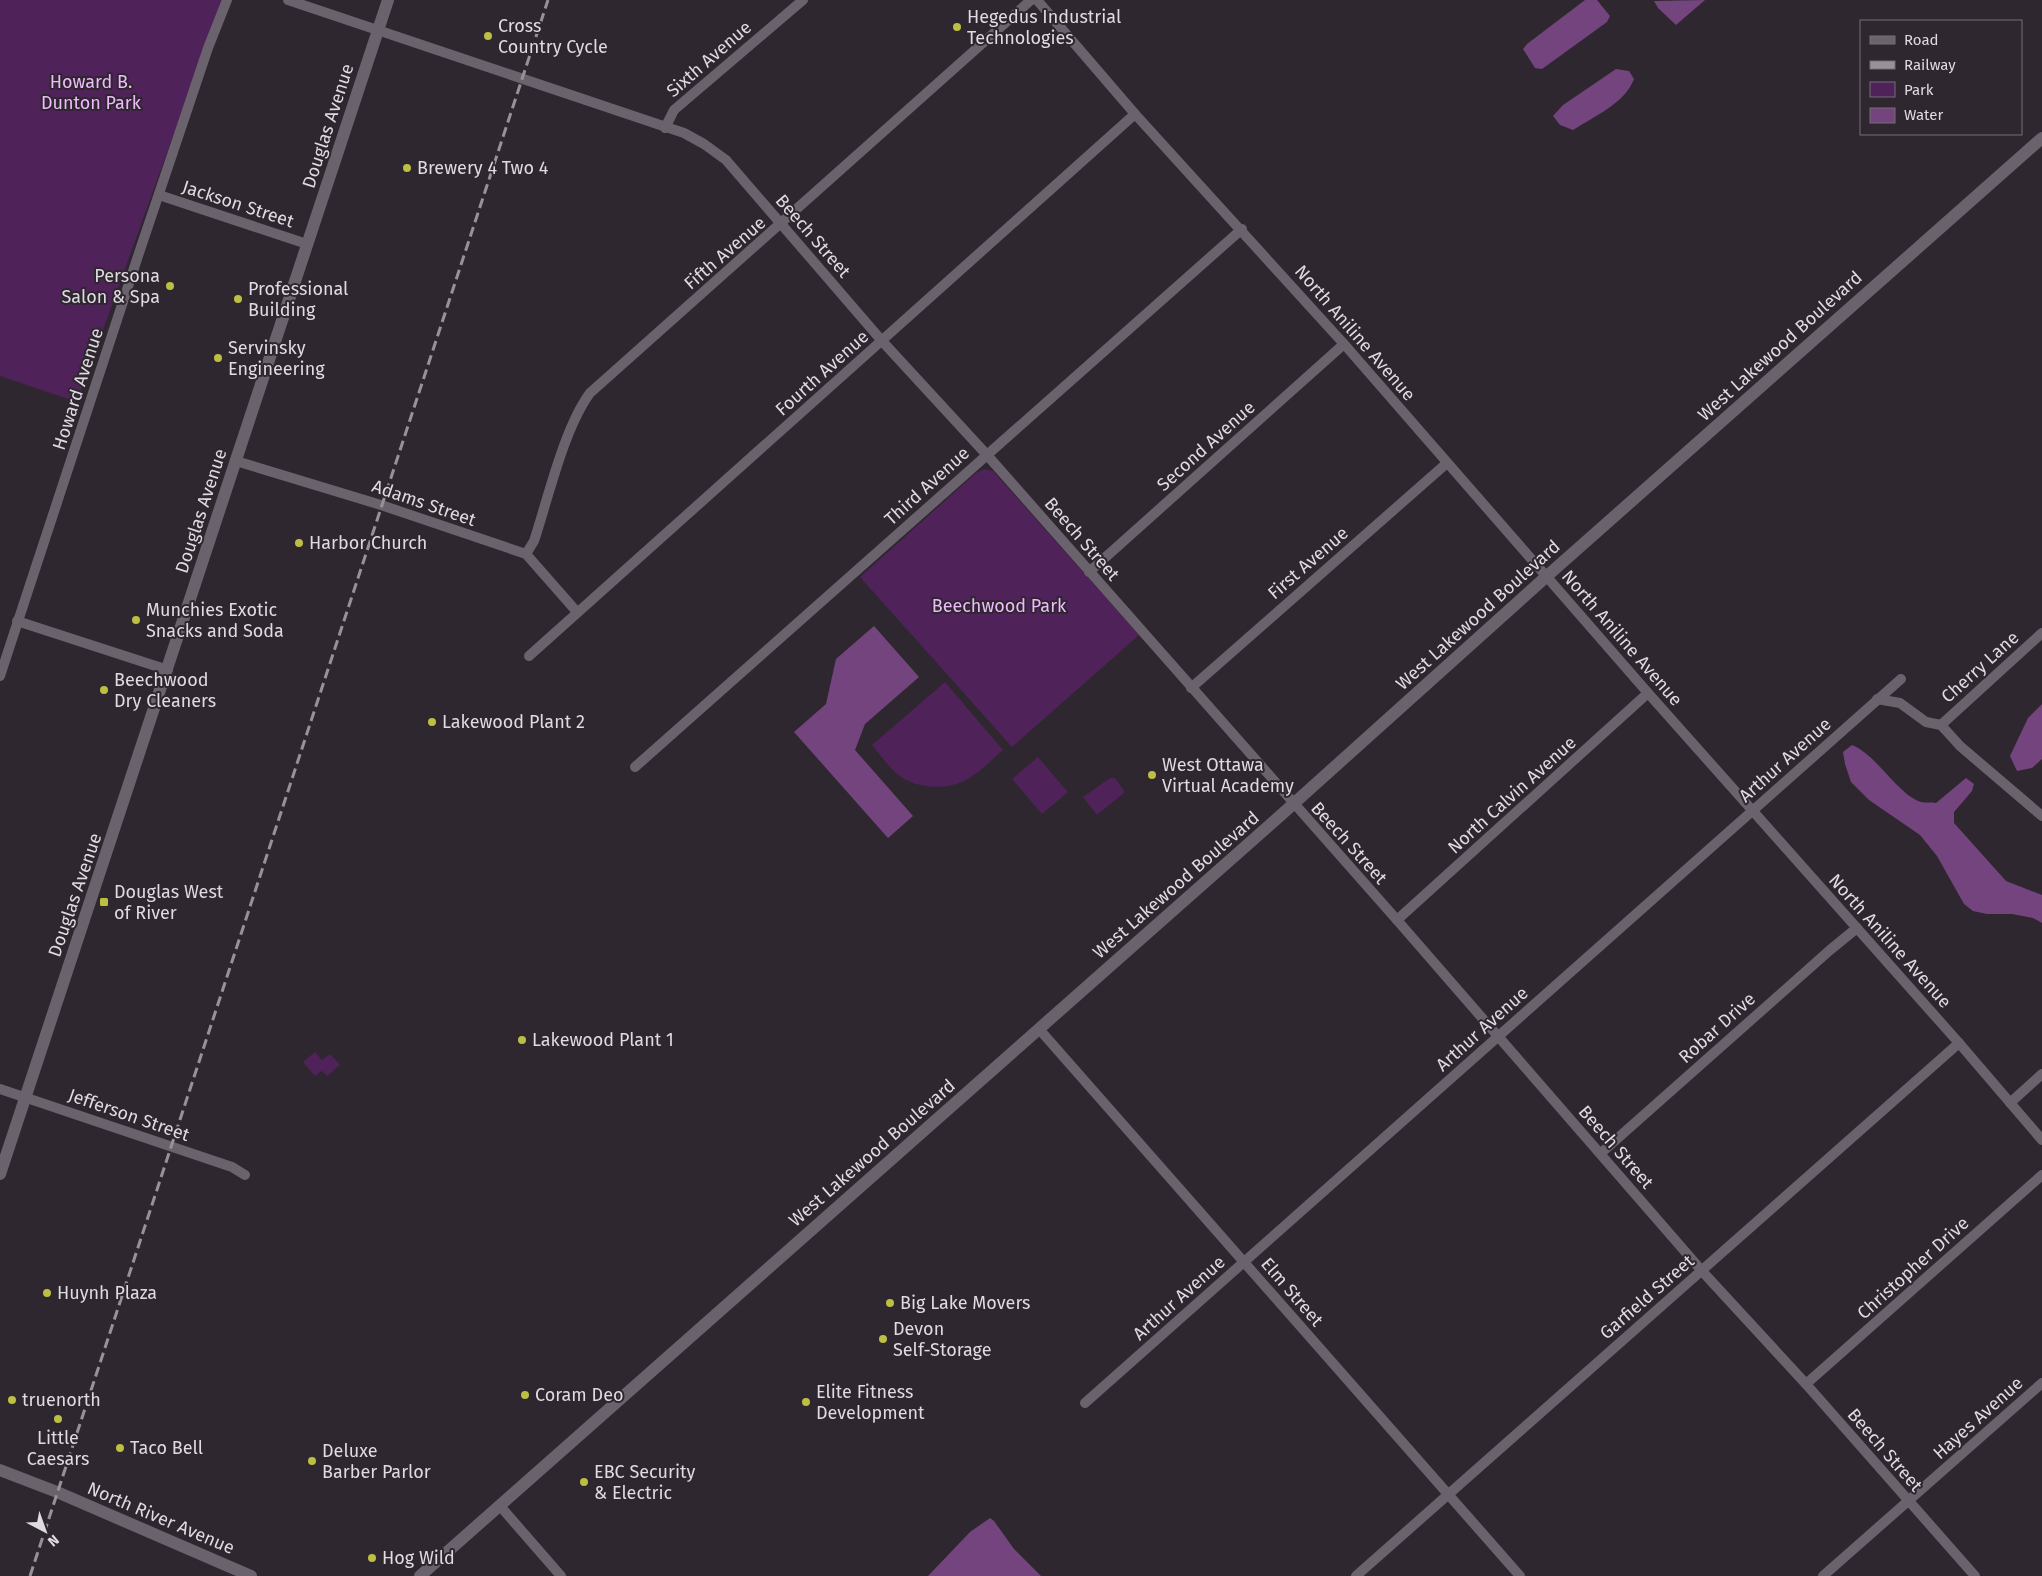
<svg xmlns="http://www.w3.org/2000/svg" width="2042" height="1576" viewBox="0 0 2042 1576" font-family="'Fira Sans',sans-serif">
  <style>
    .green { fill: #4f2259 }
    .water { fill: #74447e }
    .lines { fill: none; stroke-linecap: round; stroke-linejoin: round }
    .street { stroke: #6a626c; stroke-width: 10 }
    .secondary { stroke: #6a626c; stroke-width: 12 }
    .rail { stroke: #979198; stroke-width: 3; stroke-dasharray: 10 5; stroke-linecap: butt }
    .poi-dot { fill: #bdbf43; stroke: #2e272f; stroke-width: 2 }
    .labels { text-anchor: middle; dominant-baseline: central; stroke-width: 4; stroke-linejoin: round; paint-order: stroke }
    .poi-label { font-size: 18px; fill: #dfdbe0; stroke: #2e272f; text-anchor: start }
    .street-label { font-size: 18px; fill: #dfdbe0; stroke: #2e272f }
    .park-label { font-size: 18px; fill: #f0b9fd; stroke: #2e272f }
  </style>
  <rect width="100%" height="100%" fill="#2e272f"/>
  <g class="green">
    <path d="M 0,0 L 222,0 L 77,402 L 0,376 Z"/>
    <path d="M 984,469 L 993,471 L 1139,635 L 1012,747 L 860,577 L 976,473 Z"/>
    <path d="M 945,682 L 1003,750 C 994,758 984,768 974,775 C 952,791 919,791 897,774 C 888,766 880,755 872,745 Z"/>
    <path d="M 1038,757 L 1068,792 L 1042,814 L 1012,779 Z"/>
    <path d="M 1110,778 L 1115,778 L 1125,792 L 1097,815 L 1083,797 Z"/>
    <path d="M 315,1052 L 322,1060 L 330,1054 L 340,1065 L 327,1076 L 322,1071 L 315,1076 L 303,1062 Z"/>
  </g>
  <g class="water">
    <path d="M 1585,0 L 1597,0 L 1610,16 L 1607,22 L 1542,69 L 1535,68 L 1523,49 L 1527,44 Z"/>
    <path d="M 1705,0 L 1676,25 L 1658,8 L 1654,1 Z"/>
    <path d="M 1616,69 L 1629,71 L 1634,79 C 1625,103 1595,116 1573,130 L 1560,125 L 1553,116 L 1563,105 Z"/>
    <path d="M 874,626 L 919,677 L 865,724 L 855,750 L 913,816 L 888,838 L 794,732 L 826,704 L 836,659 Z"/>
    <path d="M 2042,704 L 2042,759 L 2032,768 L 2017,771 L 2010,756 L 2028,718 Z"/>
    <path d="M 1852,745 C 1877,755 1898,795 1921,802 C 1925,803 1932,802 1936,803 L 1966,778 L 1974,784 L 1972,791 L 1954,812 L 1954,823 L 2006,881 L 2042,895 L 2042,934 L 2042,923 L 2033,918 L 2012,914 L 1987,914 L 1973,911 L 1964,904 L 1937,856 L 1920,835 L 1869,800 L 1851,782 L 1845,764 L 1843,752 Z"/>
    <path d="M 990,1518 L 994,1521 L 1014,1549 L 1041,1576 L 928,1576 L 970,1532 Z"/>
  </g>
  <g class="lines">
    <g class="street">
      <path d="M 288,0 L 684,133 L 704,144 L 726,160 L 882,341 L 987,455 L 1397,920 L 1702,1271 L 1806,1384 L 1975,1576"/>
      <path d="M 1037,0 L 1135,114 L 1344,344 L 1648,693 L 1959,1043 L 2042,1140"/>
      <path d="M 665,128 L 674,110 L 803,0"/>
      <path d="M 159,195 L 307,244"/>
      <path d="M 236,461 L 381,505 L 526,554 L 577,612"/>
      <path d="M 526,554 L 534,541 C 548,499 564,428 590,393 L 1031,0"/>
      <path d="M 1089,572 L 1344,344"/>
      <path d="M 17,621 L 168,670"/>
      <path d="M 529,656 L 1135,114"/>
      <path d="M 0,676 L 139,253 L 208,48 L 227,0"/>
      <path d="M 1191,688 L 1447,463"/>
      <path d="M 1877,699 L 1900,703 L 1926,722 L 1941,725 L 1960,746 L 2042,816"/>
      <path d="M 1941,725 L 2042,633"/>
      <path d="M 635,767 L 1242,229"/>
      <path d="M 1397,920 L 1648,693"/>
      <path d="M 1039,1029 L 1520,1576"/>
      <path d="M 0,1089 L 232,1167 L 245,1175"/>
      <path d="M 2010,1103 L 2042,1074"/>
      <path d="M 1601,1153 L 1830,950 L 1857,928"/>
      <path d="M 1806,1384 L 2042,1175"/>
      <path d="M 1085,1403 L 1901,679"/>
      <path d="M 500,1506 L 561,1576"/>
      <path d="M 1356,1576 L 1959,1043"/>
      <path d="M 1823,1576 L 2042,1383"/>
    </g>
    <g class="secondary">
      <path d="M 0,1174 L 388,0"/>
      <path d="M 0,1470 L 57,1492 L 251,1576"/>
      <path d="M 420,1576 L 1281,815 L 1547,576 L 2042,138"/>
    </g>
    <path class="rail" d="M 30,1576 L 548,0"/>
  </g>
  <g class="poi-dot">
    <circle cx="957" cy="27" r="5"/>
    <circle cx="488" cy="36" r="5"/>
    <circle cx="407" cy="168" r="5"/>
    <circle cx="170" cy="286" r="5"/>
    <circle cx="238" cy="299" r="5"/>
    <circle cx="218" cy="358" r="5"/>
    <circle cx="299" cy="543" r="5"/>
    <circle cx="136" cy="620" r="5"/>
    <circle cx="104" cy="690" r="5"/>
    <circle cx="432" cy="722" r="5"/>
    <circle cx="1152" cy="775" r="5"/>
    <rect x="99" y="897" width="10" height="10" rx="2.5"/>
    <circle cx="522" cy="1040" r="5"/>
    <circle cx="47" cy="1293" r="5"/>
    <circle cx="890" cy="1303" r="5"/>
    <circle cx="883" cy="1339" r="5"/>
    <circle cx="525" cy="1395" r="5"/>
    <circle cx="12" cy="1400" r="5"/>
    <circle cx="806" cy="1402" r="5"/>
    <circle cx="58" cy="1419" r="5"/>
    <circle cx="120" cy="1448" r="5"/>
    <circle cx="312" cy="1461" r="5"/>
    <circle cx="584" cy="1482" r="5"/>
    <circle cx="372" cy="1558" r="5"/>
  </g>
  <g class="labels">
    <g class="poi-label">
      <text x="967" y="17">Hegedus Industrial<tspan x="967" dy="21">Technologies</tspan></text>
      <text x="498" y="26">Cross<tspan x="498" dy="21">Country Cycle</tspan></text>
      <text x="417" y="168">Brewery 4 Two 4</text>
      <text x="160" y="276" text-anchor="end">Persona<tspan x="160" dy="21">Salon &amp; Spa</tspan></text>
      <text x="248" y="289">Professional<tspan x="248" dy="21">Building</tspan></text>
      <text x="228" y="348">Servinsky<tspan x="228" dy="21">Engineering</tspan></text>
      <text x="309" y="543">Harbor Church</text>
      <text x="146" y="610">Munchies Exotic<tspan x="146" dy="21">Snacks and Soda</tspan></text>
      <text x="114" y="680">Beechwood<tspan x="114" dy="21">Dry Cleaners</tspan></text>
      <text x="442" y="722">Lakewood Plant 2</text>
      <text x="1162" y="765">West Ottawa<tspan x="1162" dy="21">Virtual Academy</tspan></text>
      <text x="114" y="892">Douglas West<tspan x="114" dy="21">of River</tspan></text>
      <text x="532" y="1040">Lakewood Plant 1</text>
      <text x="57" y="1293">Huynh Plaza</text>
      <text x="900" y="1303">Big Lake Movers</text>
      <text x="893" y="1329">Devon<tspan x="893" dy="21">Self-Storage</tspan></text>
      <text x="816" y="1392">Elite Fitness<tspan x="816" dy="21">Development</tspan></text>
      <text x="535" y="1395">Coram Deo</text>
      <text x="22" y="1400">truenorth</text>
      <text x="58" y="1438" text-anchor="middle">Little<tspan x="58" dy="21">Caesars</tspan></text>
      <text x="130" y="1448">Taco Bell</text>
      <text x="322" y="1451">Deluxe<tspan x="322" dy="21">Barber Parlor</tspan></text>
      <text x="594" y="1472">EBC Security<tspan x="594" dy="21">&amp; Electric</tspan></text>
      <text x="382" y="1558">Hog Wild</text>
    </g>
    <g class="street-label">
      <text transform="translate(709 59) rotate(-41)">Sixth Avenue</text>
      <text transform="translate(328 126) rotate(-72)">Douglas Avenue</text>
      <text transform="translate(238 204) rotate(18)">Jackson Street</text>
      <text transform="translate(813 236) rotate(49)">Beech Street</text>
      <text transform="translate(725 253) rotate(-41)">Fifth Avenue</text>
      <text transform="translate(1355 333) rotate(49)">North Aniline Avenue</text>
      <text transform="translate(1780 346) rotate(-42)">West Lakewood Boulevard</text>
      <text transform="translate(822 373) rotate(-42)">Fourth Avenue</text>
      <text transform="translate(78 389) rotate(-72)">Howard Avenue</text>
      <text transform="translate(1206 446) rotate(-42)">Second Avenue</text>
      <text transform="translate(927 486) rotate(-42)">Third Avenue</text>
      <text transform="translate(424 503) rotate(19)">Adams Street</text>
      <text transform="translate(201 511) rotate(-72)">Douglas Avenue</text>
      <text transform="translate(1082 539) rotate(49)">Beech Street</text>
      <text transform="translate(1308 563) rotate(-41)">First Avenue</text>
      <text transform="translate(1478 615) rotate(-42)">West Lakewood Boulevard</text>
      <text transform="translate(1622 638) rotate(49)">North Aniline Avenue</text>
      <text transform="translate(1980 667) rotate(-42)">Cherry Lane</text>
      <text transform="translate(1785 760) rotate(-42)">Arthur Avenue</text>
      <text transform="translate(1512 795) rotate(-42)">North Calvin Avenue</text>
      <text transform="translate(1349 843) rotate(48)">Beech Street</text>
      <text transform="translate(1176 885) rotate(-41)">West Lakewood Boulevard</text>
      <text transform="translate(75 895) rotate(-71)">Douglas Avenue</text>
      <text transform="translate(1890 941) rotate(48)">North Aniline Avenue</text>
      <text transform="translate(1717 1028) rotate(-42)">Robar Drive</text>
      <text transform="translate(1482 1029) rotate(-42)">Arthur Avenue</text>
      <text transform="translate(129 1115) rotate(19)">Jefferson Street</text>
      <text transform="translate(1616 1147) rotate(49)">Beech Street</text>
      <text transform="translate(872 1153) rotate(-41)">West Lakewood Boulevard</text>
      <text transform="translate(1913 1268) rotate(-42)">Christopher Drive</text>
      <text transform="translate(1292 1292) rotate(49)">Elm Street</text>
      <text transform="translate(1647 1297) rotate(-41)">Garfield Street</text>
      <text transform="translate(1179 1298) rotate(-42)">Arthur Avenue</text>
      <text transform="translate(1978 1418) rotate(-42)">Hayes Avenue</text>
      <text transform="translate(1885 1450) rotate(49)">Beech Street</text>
      <text transform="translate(161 1518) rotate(23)">North River Avenue</text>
    </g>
    <g class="park-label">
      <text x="91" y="82">Howard B.<tspan x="91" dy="21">Dunton Park</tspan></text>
      <text x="999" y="606">Beechwood Park</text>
    </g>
  </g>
  <rect x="1860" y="20" width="162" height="115" fill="#2e272f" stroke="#756f76"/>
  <rect x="1870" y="36" width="25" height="8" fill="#6a626c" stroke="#756f76"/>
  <text x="1904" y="45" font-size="15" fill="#dfdbe0">Road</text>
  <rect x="1870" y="61" width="25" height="8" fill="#979198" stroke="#756f76"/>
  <text x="1904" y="70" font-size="15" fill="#dfdbe0">Railway</text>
  <rect x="1870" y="82" width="25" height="15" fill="#4f2259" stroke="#756f76"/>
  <text x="1904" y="95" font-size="15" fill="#dfdbe0">Park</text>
  <rect x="1870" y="108" width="25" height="15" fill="#74447e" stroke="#756f76"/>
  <text x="1904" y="120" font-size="15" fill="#dfdbe0">Water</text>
  <g transform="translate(45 1531) rotate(139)" stroke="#2e272f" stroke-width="4" paint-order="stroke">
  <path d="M0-4L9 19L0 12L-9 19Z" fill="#dfdbe0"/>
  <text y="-8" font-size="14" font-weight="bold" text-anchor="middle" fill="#dfdbe0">N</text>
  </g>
</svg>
